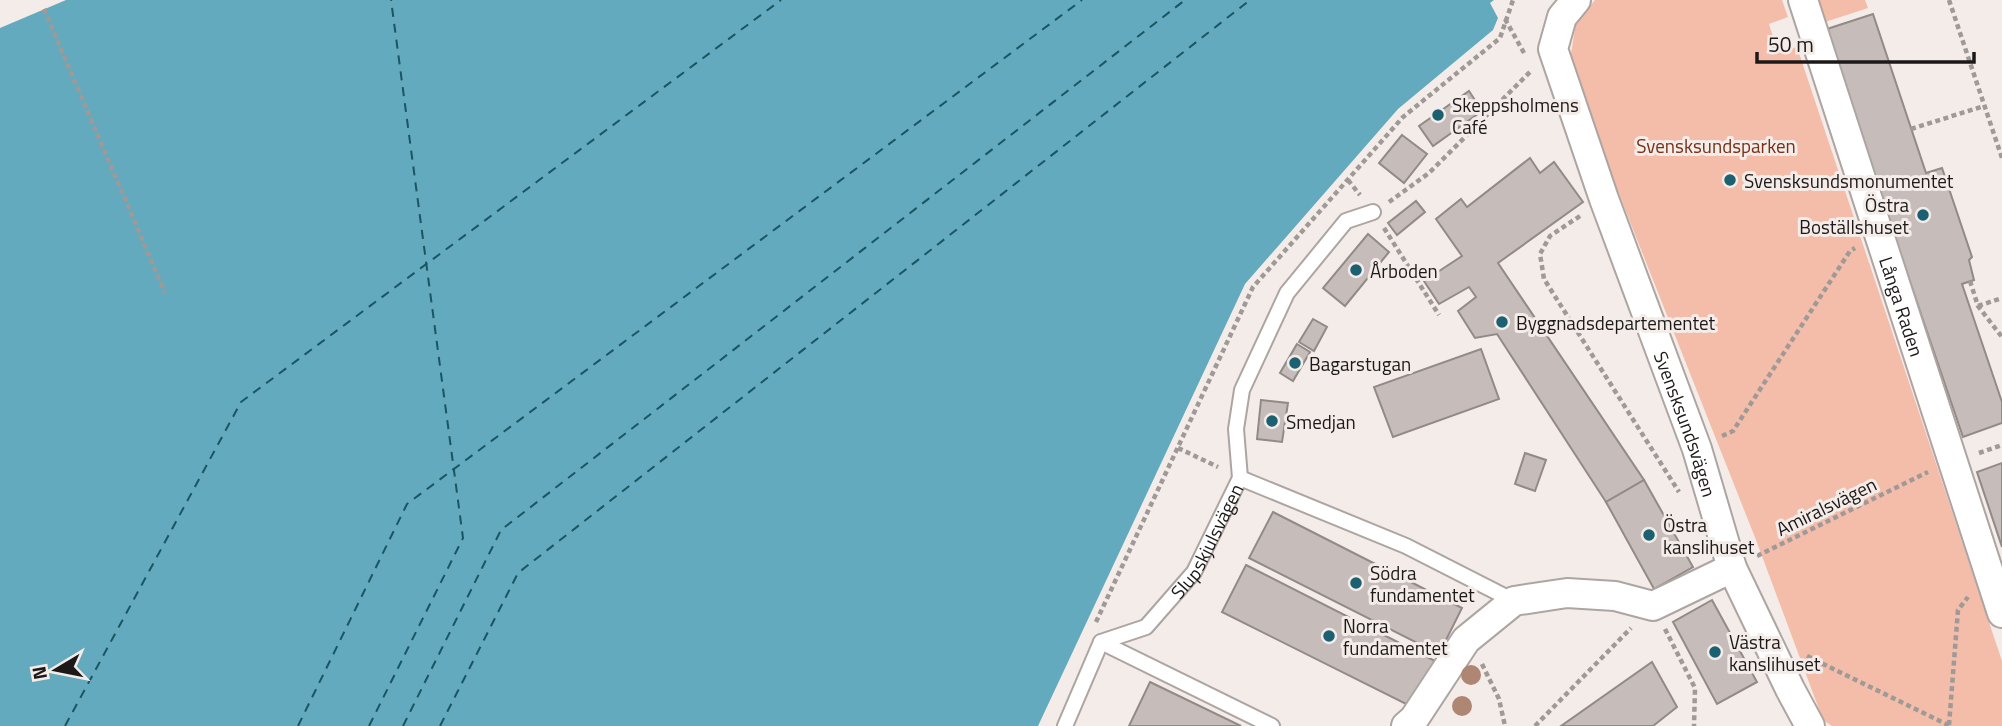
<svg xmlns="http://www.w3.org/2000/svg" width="2002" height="726" viewBox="0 0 2002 726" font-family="'Titillium Web',sans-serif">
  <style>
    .green { fill: #f4bdaa }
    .water { fill: #63aabe }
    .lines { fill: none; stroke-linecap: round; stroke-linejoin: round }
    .ferry { stroke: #1a5564; stroke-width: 2; stroke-dasharray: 9 7; stroke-linecap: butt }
    .building { fill: #c6bdba; stroke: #928a87; stroke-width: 2 }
    .lane-casing { stroke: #ada5a2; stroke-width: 18 }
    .street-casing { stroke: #ada5a2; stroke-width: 32 }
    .path { stroke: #9f9997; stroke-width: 4.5; stroke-dasharray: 5 3.5; stroke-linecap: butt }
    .lane { stroke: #fff; stroke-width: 14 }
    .street { stroke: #fff; stroke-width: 28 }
    .tree { fill: #af8574 }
    .poi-dot { fill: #1b6172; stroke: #f4ece8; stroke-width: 2.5 }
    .labels { text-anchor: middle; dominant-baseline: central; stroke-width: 6; stroke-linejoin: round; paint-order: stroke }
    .poi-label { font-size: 19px; fill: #1c1918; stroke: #f4ece8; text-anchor: start }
    .park-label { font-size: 19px; fill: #773016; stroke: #f4ece8 }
    .street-label { font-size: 19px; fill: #1c1918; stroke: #f4ece8 }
  </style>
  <rect width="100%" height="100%" fill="#f4ece8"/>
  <g class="green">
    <path d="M 1595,0 L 1782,0 L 1788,17 L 1769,24 L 1778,53 L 1797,47 L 2002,661 L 2002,726 L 1832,726 L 1823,720 L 1756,540 L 1617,189 L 1581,87 L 1571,54 L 1576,22 Z"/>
    <path d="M 1812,0 L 1865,0 L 1868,8 L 1819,24 Z"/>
  </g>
  <path class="water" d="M 66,0 L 1494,0 L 1490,3 L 1498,18 L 1493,30 L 1398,109 L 1245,284 L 1038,726 L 0,726 L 0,28 Z"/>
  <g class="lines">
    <g class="ferry">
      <path d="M 65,726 L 241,402 L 781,0"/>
      <path d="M 298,726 L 407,504 L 1082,0"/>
      <path d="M 369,726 L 463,538 L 391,0"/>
      <path d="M 403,726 L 501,530 L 1185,0"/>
      <path d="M 440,726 L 518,573 L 1250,0"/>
    </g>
  </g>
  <g class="building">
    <path d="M 1873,14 L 1926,173 L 1942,168 L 1972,257 L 1969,260 L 1974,280 L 1962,284 L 2002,402 L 2002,423 L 1963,437 L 1824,30 Z"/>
    <path d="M 1469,91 L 1482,111 L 1433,146 L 1419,126 Z"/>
    <path d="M 1402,135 L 1427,154 L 1404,183 L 1379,163 Z"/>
    <path d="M 1530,158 L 1540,173 L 1554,162 L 1583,202 L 1498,263 L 1644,480 L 1606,502 L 1497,334 L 1475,338 L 1458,311 L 1476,297 L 1469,287 L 1439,304 L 1424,281 L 1462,256 L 1436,219 L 1461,199 L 1467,207 Z"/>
    <path d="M 1416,201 L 1425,212 L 1397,235 L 1388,223 Z"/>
    <path d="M 1368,234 L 1389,252 L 1345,306 L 1323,288 Z"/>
    <path d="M 1313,319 L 1327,327 L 1314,351 L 1299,342 Z"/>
    <path d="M 1297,344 L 1310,352 L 1293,381 L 1280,373 Z"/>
    <path d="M 1481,349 L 1499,399 L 1393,437 L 1374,387 Z"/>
    <path d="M 1261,400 L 1288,403 L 1282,442 L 1257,439 Z"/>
    <path d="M 1525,453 L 1546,460 L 1535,491 L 1515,484 Z"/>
    <path d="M 2002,463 L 2002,547 L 1977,472 Z"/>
    <path d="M 1644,480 L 1693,567 L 1654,589 L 1606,502 Z"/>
    <path d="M 1273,512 L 1462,608 L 1439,654 L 1249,558 Z"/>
    <path d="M 1246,565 L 1435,661 L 1412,707 L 1222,612 Z"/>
    <path d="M 1712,600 L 1757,682 L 1717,704 L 1673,622 Z"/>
    <path d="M 1652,662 L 1677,707 L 1653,726 L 1561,726 Z"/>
    <path d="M 1150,682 L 1241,726 L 1129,726 Z"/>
  </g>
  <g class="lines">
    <defs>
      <g id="lane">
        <path d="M 1240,478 L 1236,429 L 1242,390 L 1287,293 L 1346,221 L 1373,212"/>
        <path d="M 1240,478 L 1406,546 L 1514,601"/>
        <path d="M 1101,642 L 1272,726"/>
        <path id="s1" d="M 1065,726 L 1101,642 L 1146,627 L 1194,572 L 1240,478"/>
      </g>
      <g id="street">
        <path id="s2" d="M 1576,0 L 1562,17 L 1553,49 L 1604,199 L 1697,449 L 1732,568 L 1790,689 L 1810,726"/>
        <path id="s3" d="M 1803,0 L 2002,613"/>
        <path d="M 1406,726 L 1414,719 L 1466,640 L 1514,601 L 1567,593 L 1615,596 L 1653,606 L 1732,568"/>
      </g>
    </defs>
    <use href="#lane" class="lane-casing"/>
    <use href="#street" class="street-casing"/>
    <g class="path">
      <path d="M 1949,0 L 2002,158"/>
      <path d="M 44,9 L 165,293"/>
      <path d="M 1505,19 L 1524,53"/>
      <path d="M 1911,129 L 1984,106"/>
      <path d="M 1348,180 L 1360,195"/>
      <path d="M 1389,202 L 1429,173 L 1531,71"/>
      <path d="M 1580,216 L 1550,236 L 1540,254 L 1544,279 L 1679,492"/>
      <path d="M 1384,228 L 1439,315"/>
      <path d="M 1970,281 L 1978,306 L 2002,337"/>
      <path d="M 1978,306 L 2002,298"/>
      <path d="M 1722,436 L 1733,431 L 1850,251 L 1855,248"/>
      <path d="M 1178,448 L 1218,467"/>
      <path d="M 1979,453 L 2002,445"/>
      <path d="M 1757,556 L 1928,472"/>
      <path d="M 1096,622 L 1253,287 L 1403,117 L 1500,38 L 1513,0"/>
      <path d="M 1665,629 L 1695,688 L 1694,726"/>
      <path d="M 1807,656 L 1950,726"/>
      <path d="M 1482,664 L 1499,699 L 1505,726"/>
      <path d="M 1949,725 L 1958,610 L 1968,597"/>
      <path d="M 1535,726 L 1631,628"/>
    </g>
    <use href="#lane" class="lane"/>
    <use href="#street" class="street"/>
  </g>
  <g class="tree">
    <circle cx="1471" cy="675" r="10"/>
    <circle cx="1462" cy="706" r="10"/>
  </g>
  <g class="poi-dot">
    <circle cx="1438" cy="115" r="7"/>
    <circle cx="1730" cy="180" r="7"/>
    <circle cx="1923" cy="215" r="7"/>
    <circle cx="1356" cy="270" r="7"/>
    <circle cx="1502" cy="322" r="7"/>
    <circle cx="1295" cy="363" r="7"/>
    <circle cx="1272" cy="421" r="7"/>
    <circle cx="1649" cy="535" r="7"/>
    <circle cx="1356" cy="583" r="7"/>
    <circle cx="1329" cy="636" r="7"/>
    <circle cx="1715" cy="652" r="7"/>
  </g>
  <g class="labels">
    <g class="poi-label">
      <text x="1452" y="104">Skeppsholmens<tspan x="1452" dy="22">Café</tspan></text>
      <text x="1744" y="180">Svensksundsmonumentet</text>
      <text x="1909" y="204" text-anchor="end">Östra<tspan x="1909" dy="22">Boställshuset</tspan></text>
      <text x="1370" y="270">Årboden</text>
      <text x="1516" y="322">Byggnadsdepartementet</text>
      <text x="1309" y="363">Bagarstugan</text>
      <text x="1286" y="421">Smedjan</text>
      <text x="1663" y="524">Östra<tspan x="1663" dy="22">kanslihuset</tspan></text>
      <text x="1370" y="572">Södra<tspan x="1370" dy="22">fundamentet</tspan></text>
      <text x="1343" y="625">Norra<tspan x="1343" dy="22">fundamentet</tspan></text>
      <text x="1729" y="641">Västra<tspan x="1729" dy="22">kanslihuset</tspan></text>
    </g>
    <g class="park-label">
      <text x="1716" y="145">Svensksundsparken</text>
    </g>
    <g class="street-label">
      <text stroke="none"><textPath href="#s3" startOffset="322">Långa Raden</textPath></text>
      <text stroke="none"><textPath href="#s2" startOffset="453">Svensksundsvägen</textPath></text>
      <text transform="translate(1826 506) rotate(-26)">Amiralsvägen</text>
      <text stroke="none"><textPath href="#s1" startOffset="245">Slupskjulsvägen</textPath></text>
    </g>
  </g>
  <g transform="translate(56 670) rotate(260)" stroke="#f4ece8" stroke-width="5" paint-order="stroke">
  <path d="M0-5L12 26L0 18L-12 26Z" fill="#1c1918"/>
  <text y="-10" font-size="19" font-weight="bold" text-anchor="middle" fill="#1c1918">N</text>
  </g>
  <path d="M1757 52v10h217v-10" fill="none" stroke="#1c1918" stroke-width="3.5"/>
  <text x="1768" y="52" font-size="21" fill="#1c1918" stroke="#f4ece8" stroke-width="5" paint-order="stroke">50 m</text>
</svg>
